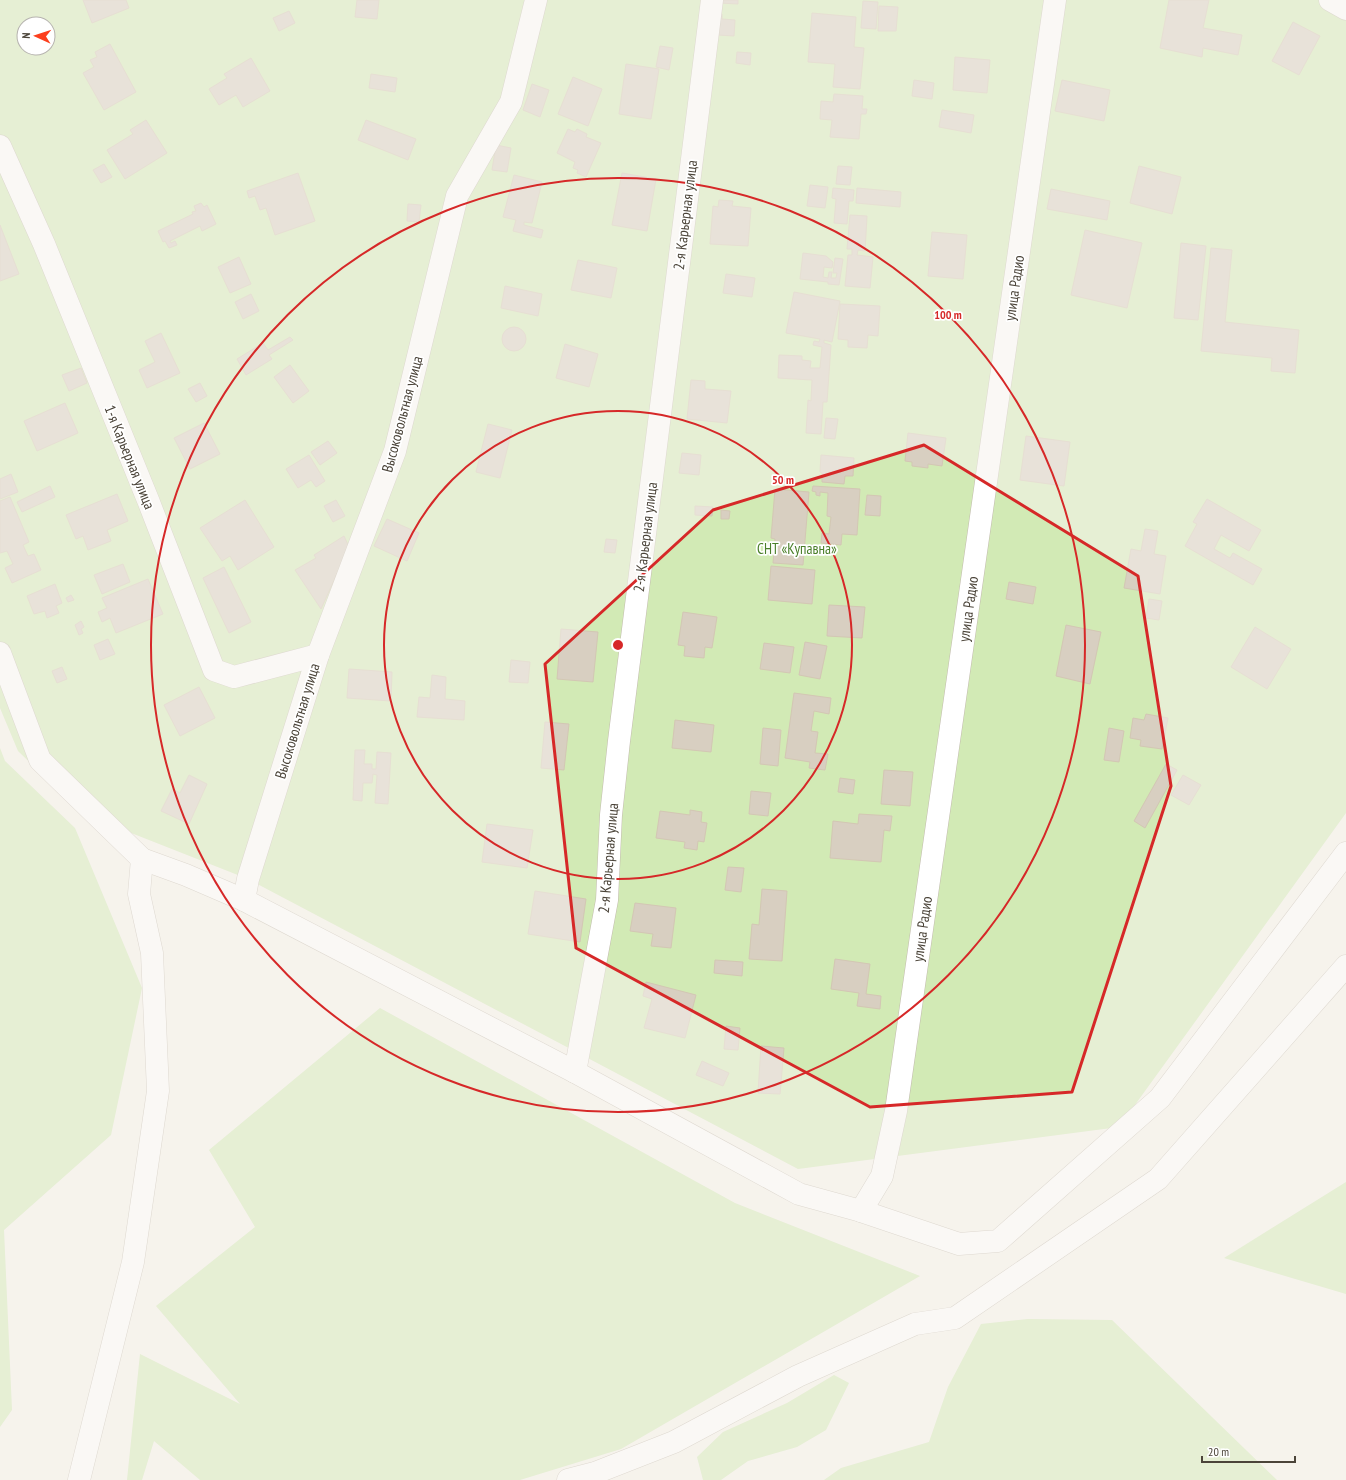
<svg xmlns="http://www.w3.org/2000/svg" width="1346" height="1480" viewBox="0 0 1346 1480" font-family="'PT Sans Narrow',sans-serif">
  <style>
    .green { fill: #d2eab5; fill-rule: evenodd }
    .building { fill: #d8cfc1; stroke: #d3c7b4 }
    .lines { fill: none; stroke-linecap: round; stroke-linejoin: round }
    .minor-casing { stroke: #c2bbae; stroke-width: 23 }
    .minor { stroke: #fff; stroke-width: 22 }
    .marked { fill: none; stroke: #d62828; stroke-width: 3; stroke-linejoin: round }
    .ring { fill: none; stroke: #d62828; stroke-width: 2 }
    .labels { text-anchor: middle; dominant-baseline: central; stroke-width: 3.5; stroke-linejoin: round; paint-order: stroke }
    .street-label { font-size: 15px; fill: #4b4439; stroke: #fff }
    .park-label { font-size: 15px; fill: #4a7f2a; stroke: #fff }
    .centre { fill: #d62828; stroke: #fff; stroke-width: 2 }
    .ring-label { font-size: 12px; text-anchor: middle; font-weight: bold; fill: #d62828; stroke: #fff; stroke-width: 3.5; stroke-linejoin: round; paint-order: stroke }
  </style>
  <rect width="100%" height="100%" fill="#f6f3ec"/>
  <g class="green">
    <path d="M 0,0 L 1346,0 L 1346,813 L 1119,1127 L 798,1169 L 248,879 L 83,814 L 18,751 L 0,708 ZM 24,24 L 48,24 L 48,48 L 24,48 Z"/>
    <path d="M 0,748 L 5,761 L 75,828 L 142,988 L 111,1135 L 4,1230 L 12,1410 L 0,1427 Z"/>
    <path d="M 380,1008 L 735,1203 L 920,1276 L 621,1449 L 520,1480 L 200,1480 L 154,1441 L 142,1480 L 127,1480 L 140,1354 L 240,1404 L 156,1306 L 255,1227 L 209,1150 Z"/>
    <path d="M 1346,1182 L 1346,1294 L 1224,1258 Z"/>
    <path d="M 1028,1319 L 1112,1320 L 1277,1480 L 824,1480 L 841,1468 L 929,1442 L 948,1387 L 981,1324 Z"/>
    <path d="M 834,1375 L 849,1383 L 826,1430 L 797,1447 L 748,1461 L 721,1480 L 703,1480 L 697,1457 L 723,1432 L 787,1403 Z"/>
  </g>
  <g class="building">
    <path d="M 83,0 L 126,0 L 129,8 L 92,23 Z"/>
    <path d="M 357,0 L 379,0 L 377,19 L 355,17 Z"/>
    <path d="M 719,0 L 738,0 L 738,4 L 719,3 Z"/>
    <path d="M 1169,0 L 1209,0 L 1203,28 L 1242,35 L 1238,55 L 1203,48 L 1202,57 L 1160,48 Z"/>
    <path d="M 863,1 L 878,2 L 876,29 L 861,28 Z"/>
    <path d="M 879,6 L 898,7 L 896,31 L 878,31 Z"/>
    <path d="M 289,11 L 295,23 L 279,31 L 273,18 Z"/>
    <path d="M 718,13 L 722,14 L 722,19 L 735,20 L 734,36 L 718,35 Z"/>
    <path d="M 812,13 L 856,17 L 854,47 L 864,48 L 860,89 L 833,87 L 835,64 L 808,62 Z"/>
    <path d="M 1293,22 L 1320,36 L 1299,75 L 1272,61 Z"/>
    <path d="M 110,44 L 136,92 L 104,110 L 83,73 L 94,67 L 90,60 L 97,57 L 95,52 Z"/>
    <path d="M 660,46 L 673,48 L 669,70 L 656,67 Z"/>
    <path d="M 737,52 L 751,53 L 750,65 L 736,63 Z"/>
    <path d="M 955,57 L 990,60 L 987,93 L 953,90 Z"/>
    <path d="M 251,58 L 270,91 L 243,107 L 236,95 L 219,105 L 209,89 L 227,78 L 224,74 Z"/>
    <path d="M 626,64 L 659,69 L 651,119 L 619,114 Z"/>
    <path d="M 371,74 L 397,78 L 395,92 L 369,88 Z"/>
    <path d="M 573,77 L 602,89 L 588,126 L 558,114 Z"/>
    <path d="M 914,80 L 934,83 L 932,99 L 912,96 Z"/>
    <path d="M 1062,80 L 1110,90 L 1104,121 L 1055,111 Z"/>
    <path d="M 532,84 L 549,90 L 540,117 L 523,110 Z"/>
    <path d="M 834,94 L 863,96 L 862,109 L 867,109 L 866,114 L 861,114 L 859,139 L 830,137 L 832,120 L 820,119 L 821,101 L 833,102 Z"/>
    <path d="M 942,110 L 974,115 L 971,133 L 939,127 Z"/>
    <path d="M 146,120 L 167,153 L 125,179 L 107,150 L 133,134 L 130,130 Z"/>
    <path d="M 366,120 L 416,139 L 408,160 L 358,140 Z"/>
    <path d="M 568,129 L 575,132 L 577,129 L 587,134 L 586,137 L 601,143 L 586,177 L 577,173 L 578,170 L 573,168 L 575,162 L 557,153 Z"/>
    <path d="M 496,145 L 511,148 L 507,172 L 492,170 Z"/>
    <path d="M 104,164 L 112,177 L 101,183 L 93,170 Z"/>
    <path d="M 838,166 L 852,167 L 850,185 L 836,184 Z"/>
    <path d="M 1139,166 L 1181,177 L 1172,214 L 1130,203 Z"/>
    <path d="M 298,173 L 315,221 L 275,235 L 266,208 L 260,210 L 255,196 L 249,198 L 247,191 Z"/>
    <path d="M 622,173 L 656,179 L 647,231 L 612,225 Z"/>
    <path d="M 514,175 L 542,182 L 532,223 L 524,222 L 524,225 L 543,230 L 541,238 L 513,231 L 516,220 L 503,217 Z"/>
    <path d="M 810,185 L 828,187 L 825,208 L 807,206 Z"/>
    <path d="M 833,188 L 854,190 L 853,201 L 849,201 L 847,224 L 834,223 L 836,199 L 832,198 Z"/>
    <path d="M 857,188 L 901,192 L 900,207 L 856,203 Z"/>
    <path d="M 1051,189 L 1110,201 L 1107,220 L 1047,209 Z"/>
    <path d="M 719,200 L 733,201 L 732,206 L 751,208 L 748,246 L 710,244 L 713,206 L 718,207 Z"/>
    <path d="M 201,203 L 204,207 L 207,205 L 216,224 L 202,231 L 200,226 L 170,241 L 171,243 L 175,241 L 177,245 L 169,248 L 165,241 L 163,242 L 158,231 L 193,214 L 192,212 L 196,211 L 194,206 Z"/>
    <path d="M 408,204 L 421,205 L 419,222 L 407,221 Z"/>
    <path d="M 850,215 L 867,216 L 865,251 L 858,250 L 857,255 L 873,257 L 870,288 L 845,286 L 848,255 L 852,255 L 852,249 L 847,249 Z"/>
    <path d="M 0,225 L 19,274 L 0,281 Z"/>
    <path d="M 1085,230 L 1142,243 L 1127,308 L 1071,295 Z"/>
    <path d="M 932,232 L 967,235 L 963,279 L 928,276 Z"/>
    <path d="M 1181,243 L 1206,246 L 1198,320 L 1174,318 Z"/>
    <path d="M 1211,248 L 1232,250 L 1225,322 L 1299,330 L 1295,373 L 1271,371 L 1272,358 L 1201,351 Z"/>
    <path d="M 803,253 L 826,256 L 833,262 L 832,268 L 824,267 L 823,277 L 828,278 L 829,272 L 832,272 L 831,278 L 836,278 L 837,273 L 833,273 L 835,258 L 843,259 L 839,285 L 828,284 L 828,282 L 800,279 Z"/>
    <path d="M 239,257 L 251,284 L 230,293 L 218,267 Z"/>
    <path d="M 578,260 L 617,268 L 611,298 L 571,290 Z"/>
    <path d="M 726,274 L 755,278 L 752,297 L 723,293 Z"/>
    <path d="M 505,286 L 542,294 L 538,316 L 501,308 Z"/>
    <path d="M 794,292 L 840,301 L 832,342 L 824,340 L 824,343 L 831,345 L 827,402 L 823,402 L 821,434 L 806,433 L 808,400 L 811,401 L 812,380 L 778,378 L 779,355 L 802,356 L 802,360 L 811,361 L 810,368 L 820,368 L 822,347 L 813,345 L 814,341 L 819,342 L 820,339 L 786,333 Z"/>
    <path d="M 251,294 L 259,311 L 243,319 L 235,302 Z"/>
    <path d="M 840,304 L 880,306 L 878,336 L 868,335 L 867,348 L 848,347 L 848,340 L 838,339 Z"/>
    <circle cx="514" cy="339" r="12"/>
    <path d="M 161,333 L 180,373 L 147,388 L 139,370 L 155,362 L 145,341 Z"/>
    <path d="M 290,337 L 293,340 L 269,355 L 272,359 L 246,375 L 237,359 L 263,343 L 268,350 Z"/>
    <path d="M 565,344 L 598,354 L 589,387 L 556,378 Z"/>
    <path d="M 290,365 L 309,391 L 293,403 L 274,377 Z"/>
    <path d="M 81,368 L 87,383 L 69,391 L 62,375 Z"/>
    <path d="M 691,380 L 705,381 L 705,389 L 731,391 L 727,423 L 687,419 Z"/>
    <path d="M 200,383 L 207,396 L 196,402 L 188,389 Z"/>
    <path d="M 65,403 L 78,433 L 37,451 L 24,421 Z"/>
    <path d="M 826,418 L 838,419 L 835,439 L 824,438 Z"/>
    <path d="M 204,423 L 220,454 L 190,469 L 174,438 Z"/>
    <path d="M 488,424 L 512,430 L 500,478 L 476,472 Z"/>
    <path d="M 908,433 L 946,438 L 942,466 L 928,464 L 928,468 L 912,466 L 912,462 L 905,461 Z"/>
    <path d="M 1026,436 L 1070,442 L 1064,486 L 1020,480 Z"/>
    <path d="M 328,441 L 337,453 L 320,465 L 311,452 Z"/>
    <path d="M 682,453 L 701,455 L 699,475 L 679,473 Z"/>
    <path d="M 309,455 L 325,481 L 316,487 L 311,480 L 298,488 L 286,469 Z"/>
    <path d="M 821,455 L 854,458 L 853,476 L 845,476 L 844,484 L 822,482 L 822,473 L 820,472 Z"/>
    <path d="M 11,474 L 18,492 L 0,499 L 0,479 Z"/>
    <path d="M 50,486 L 55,497 L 22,512 L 17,502 Z"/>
    <path d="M 813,486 L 860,489 L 857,535 L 842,534 L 841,545 L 821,543 L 822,533 L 829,534 L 831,517 L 827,516 L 828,493 L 820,492 L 820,496 L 816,495 L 816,492 L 812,491 Z"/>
    <path d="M 775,489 L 809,492 L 803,565 L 773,563 L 775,539 L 771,538 Z"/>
    <path d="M 117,494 L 128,521 L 107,530 L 111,541 L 88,550 L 83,536 L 76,539 L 66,515 Z"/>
    <path d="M 867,495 L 881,496 L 880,516 L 865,515 Z"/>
    <path d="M 10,497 L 29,542 L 23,545 L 28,556 L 34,554 L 41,570 L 12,583 L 5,568 L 13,564 L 7,551 L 0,553 L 0,501 Z"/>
    <path d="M 1207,499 L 1261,530 L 1249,551 L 1221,535 L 1214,549 L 1230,558 L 1233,553 L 1262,569 L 1253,585 L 1185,546 L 1197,524 L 1193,522 Z"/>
    <path d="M 245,500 L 274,547 L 238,570 L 230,556 L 222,561 L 200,528 Z"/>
    <path d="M 336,500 L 345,516 L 333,522 L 324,506 Z"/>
    <path d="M 695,506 L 713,507 L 712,516 L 695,515 Z"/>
    <path d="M 721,510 L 730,511 L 729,519 L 721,519 Z"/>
    <path d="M 387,519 L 419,533 L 407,561 L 374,546 Z"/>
    <path d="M 1145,529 L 1158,531 L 1154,554 L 1166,556 L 1160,594 L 1124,588 L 1131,549 L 1141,551 Z"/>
    <path d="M 344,536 L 349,547 L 321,609 L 295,570 L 316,558 L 314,555 Z"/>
    <path d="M 606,539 L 617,540 L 615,553 L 604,552 Z"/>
    <path d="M 123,564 L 130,582 L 102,594 L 94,575 Z"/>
    <path d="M 771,566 L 815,570 L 812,604 L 768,600 Z"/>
    <path d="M 224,567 L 251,622 L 229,633 L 203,578 Z"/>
    <path d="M 148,579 L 163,614 L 116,633 L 110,618 L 102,622 L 98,612 L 107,608 L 102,598 Z"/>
    <path d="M 1009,582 L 1036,587 L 1033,604 L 1006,599 Z"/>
    <path d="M 55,584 L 62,603 L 56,606 L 59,613 L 47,618 L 45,611 L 34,614 L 27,596 Z"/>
    <path d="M 71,595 L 74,600 L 68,602 L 66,598 Z"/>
    <path d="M 1149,599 L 1162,601 L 1159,620 L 1146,618 Z"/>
    <path d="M 829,605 L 865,607 L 862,638 L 827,636 Z"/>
    <path d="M 683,612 L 717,617 L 712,648 L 705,647 L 704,658 L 684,656 L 685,646 L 678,645 Z"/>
    <path d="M 81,621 L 84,627 L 81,629 L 83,633 L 79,635 L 75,625 Z"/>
    <path d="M 1066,625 L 1101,632 L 1090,684 L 1056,676 Z"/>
    <path d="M 1255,627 L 1291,649 L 1267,689 L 1231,667 Z"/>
    <path d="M 561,629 L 598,632 L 593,682 L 557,679 Z"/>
    <path d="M 108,639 L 115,654 L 100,660 L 94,645 Z"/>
    <path d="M 805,642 L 827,646 L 820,679 L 799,675 Z"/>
    <path d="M 764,643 L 794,647 L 790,673 L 760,669 Z"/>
    <path d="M 511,660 L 530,662 L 528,683 L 509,682 Z"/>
    <path d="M 62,667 L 67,679 L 57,683 L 52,671 Z"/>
    <path d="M 349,669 L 392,672 L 391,701 L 347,698 Z"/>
    <path d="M 432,675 L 446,677 L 445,699 L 465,701 L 464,720 L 417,717 L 419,697 L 430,698 Z"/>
    <path d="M 199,687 L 215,718 L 180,736 L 164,705 Z"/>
    <path d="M 794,693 L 831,698 L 829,714 L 814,711 L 811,731 L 818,732 L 815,753 L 828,754 L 825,770 L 809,768 L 810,762 L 785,758 Z"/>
    <path d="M 1146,714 L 1168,718 L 1162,749 L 1140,746 L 1141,740 L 1130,738 L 1133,718 L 1144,720 Z"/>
    <path d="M 675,720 L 714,725 L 711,752 L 672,748 Z"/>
    <path d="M 545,722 L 569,724 L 564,770 L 541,768 Z"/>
    <path d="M 763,728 L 781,730 L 778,766 L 760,764 Z"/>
    <path d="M 1109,728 L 1124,731 L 1119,762 L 1104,760 Z"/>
    <path d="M 355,750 L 365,750 L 364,764 L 372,764 L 372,769 L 376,769 L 377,752 L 391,753 L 388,804 L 375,803 L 377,775 L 373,774 L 372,783 L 363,783 L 362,801 L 353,800 Z"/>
    <path d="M 1166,764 L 1177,770 L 1145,828 L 1134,821 Z"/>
    <path d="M 884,770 L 913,772 L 910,806 L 881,804 Z"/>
    <path d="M 189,775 L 207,784 L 189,824 L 161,811 L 172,789 L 180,793 Z"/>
    <path d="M 1183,775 L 1201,785 L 1189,805 L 1171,795 Z"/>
    <path d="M 840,778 L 855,780 L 853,794 L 838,792 Z"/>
    <path d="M 751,791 L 771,793 L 768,816 L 749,814 Z"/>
    <path d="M 690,810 L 702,812 L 701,822 L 707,823 L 704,842 L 698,841 L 697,850 L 684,848 L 685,842 L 656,838 L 660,811 L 690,815 Z"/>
    <path d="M 859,814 L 892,816 L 890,831 L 884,830 L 881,862 L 830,858 L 833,821 L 858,824 Z"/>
    <path d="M 487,824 L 533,830 L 527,868 L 482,862 Z"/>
    <path d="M 728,867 L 744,868 L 741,892 L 725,890 Z"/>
    <path d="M 762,889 L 787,891 L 782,961 L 749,959 L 752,924 L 759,925 Z"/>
    <path d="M 535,891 L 586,899 L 580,942 L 528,934 Z"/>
    <path d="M 635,903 L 676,908 L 671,948 L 651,946 L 653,934 L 630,931 Z"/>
    <path d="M 835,959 L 870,964 L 866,994 L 881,996 L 880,1009 L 857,1006 L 859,993 L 831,989 Z"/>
    <path d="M 715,960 L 743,962 L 742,976 L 714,973 Z"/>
    <path d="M 646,982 L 696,995 L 685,1038 L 644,1028 L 652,999 L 643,996 Z"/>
    <path d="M 726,1026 L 740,1028 L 738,1050 L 724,1049 Z"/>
    <path d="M 761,1046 L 784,1048 L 780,1094 L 758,1093 Z"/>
    <path d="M 702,1061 L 729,1073 L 723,1086 L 696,1075 Z"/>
  </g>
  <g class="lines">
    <defs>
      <g id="minor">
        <path d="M 1330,0 L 1346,9"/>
        <path d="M 0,146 L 44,244 L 148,500 L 214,670 L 234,677 L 318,655"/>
        <path d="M 0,653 L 40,760 L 142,859 L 186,875 L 244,900 L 575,1072 L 799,1194 L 861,1211 L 959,1244 L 998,1241 L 1160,1098 L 1346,853"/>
        <path d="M 244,900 L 248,879 L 318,655 L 395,451 L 457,196 L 511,102 L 536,0"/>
        <path d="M 575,1072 L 607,900 L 611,815 L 619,741 L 712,0"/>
        <path d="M 861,1211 L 882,1176 L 896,1111 L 1055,0"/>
        <path d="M 79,1480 L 133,1262 L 158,1091 L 152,953 L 139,894 L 142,859"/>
        <path d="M 568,1480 L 595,1473 L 674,1442 L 798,1376 L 915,1324 L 955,1318 L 1158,1179 L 1346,966"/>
      </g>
    </defs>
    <use href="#minor" class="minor-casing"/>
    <use href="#minor" class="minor"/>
  </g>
  <path d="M0 0H1346V1480H0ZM 924,445 L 1138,576 L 1171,786 L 1072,1092 L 870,1107 L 576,948 L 545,664 L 713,510 Z" fill="#f6f3ec" fill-opacity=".55" fill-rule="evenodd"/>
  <path class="marked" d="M 924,445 L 1138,576 L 1171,786 L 1072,1092 L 870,1107 L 576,948 L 545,664 L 713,510 Z"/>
  <g class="ring">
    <circle cx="618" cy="645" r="234"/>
    <circle cx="618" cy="645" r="467"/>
  </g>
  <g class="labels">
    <g class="street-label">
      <text transform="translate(685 215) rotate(-83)">2-я Карьерная улица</text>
      <text transform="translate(1014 288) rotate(-82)">улица Радио</text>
      <text transform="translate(402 414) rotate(-75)">Высоковольтная улица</text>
      <text transform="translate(130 457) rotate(68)">1-я Карьерная улица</text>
      <text transform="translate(645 537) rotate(-83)">2-я Карьерная улица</text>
      <text transform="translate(968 609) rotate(-82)">улица Радио</text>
      <text transform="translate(297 721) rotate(-73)">Высоковольтная улица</text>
      <text transform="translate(608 858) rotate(-85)">2-я Карьерная улица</text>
      <text transform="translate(922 929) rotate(-82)">улица Радио</text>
    </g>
    <g class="park-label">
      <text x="797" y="548">СНТ «Купавна»</text>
    </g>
  </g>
  <circle cx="618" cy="645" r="6" class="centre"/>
  <g class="ring-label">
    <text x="948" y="319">100 m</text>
    <text x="783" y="484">50 m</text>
  </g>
  <g transform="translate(36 36) rotate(273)"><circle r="19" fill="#ffffff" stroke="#b7b4b0"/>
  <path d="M0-3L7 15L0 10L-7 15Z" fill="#fc3f1d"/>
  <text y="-6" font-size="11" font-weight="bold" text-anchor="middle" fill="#4b4439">N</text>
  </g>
  <path d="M1202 1456v6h93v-6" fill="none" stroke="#4b4439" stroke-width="2"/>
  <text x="1208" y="1456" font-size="12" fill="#4b4439" stroke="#ffffff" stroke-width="3" paint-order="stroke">20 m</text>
</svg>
